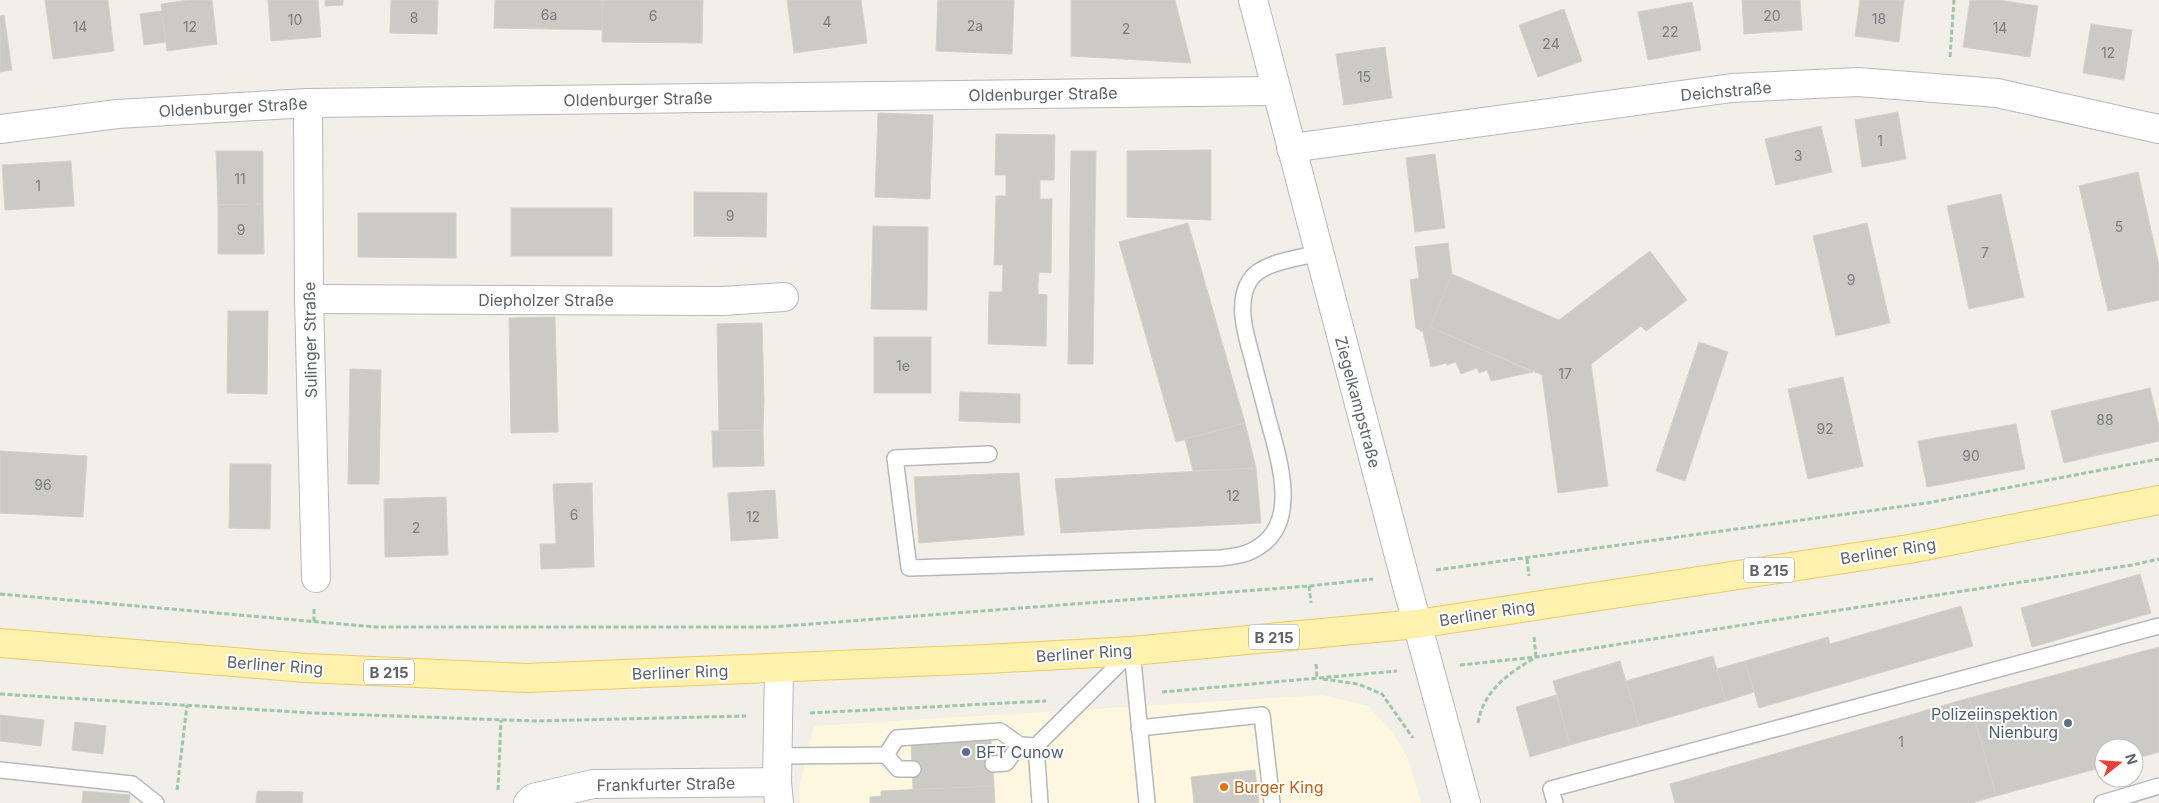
<svg xmlns="http://www.w3.org/2000/svg" width="2159" height="803" viewBox="0 0 2159 803" font-family="Inter,sans-serif">
  <style>
    .commercial { fill: #fef7e0 }
    .building { fill: #cccac5; stroke: #d6d1c6 }
    .lines { fill: none; stroke-linecap: round; stroke-linejoin: round }
    .lane-casing { stroke: #b5b8bc; stroke-width: 18 }
    .street-casing { stroke: #b5b8bc; stroke-width: 30 }
    .primary-casing { stroke: #f2c960; stroke-width: 30 }
    .path { stroke: #9cc7a9; stroke-width: 3; stroke-dasharray: 5 2.5; stroke-linecap: butt }
    .lane { stroke: #fff; stroke-width: 15 }
    .street { stroke: #fff; stroke-width: 28 }
    .primary { stroke: #fff2af; stroke-width: 28 }
    .service-dot { fill: #5c6f8a; stroke: #fff; stroke-width: 2 }
    .food-dot { fill: #e8710a; stroke: #fff; stroke-width: 2 }
    .labels { text-anchor: middle; dominant-baseline: central; stroke-width: 4; stroke-linejoin: round; paint-order: stroke }
    .number-label { font-size: 14px; fill: #7a7d7f }
    .shield { fill: #fff; stroke: #8f9295; stroke-width: 1 }
    .shield-label { font-size: 15px; font-weight: bold; fill: #5f6368 }
    .street-label { font-size: 16px; fill: #5f6368; stroke: #fff }
    .service-label { font-size: 16px; fill: #4e5e75; stroke: #fff; text-anchor: end }
    .food-label { font-size: 16px; fill: #c56008; stroke: #fff; text-anchor: start }
  </style>
  <rect width="100%" height="100%" fill="#f1efe8"/>
  <path class="commercial" d="M 1323,695 L 1368,706 L 1393,732 L 1409,761 L 1421,803 L 800,803 L 799,789 L 814,726 Z"/>
  <g class="building">
    <path d="M 45,0 L 108,0 L 114,51 L 53,59 Z"/>
    <path d="M 188,0 L 212,0 L 217,44 L 167,51 L 161,4 Z"/>
    <path d="M 268,0 L 318,0 L 321,37 L 271,41 Z"/>
    <path d="M 325,0 L 343,0 L 343,5 L 325,6 Z"/>
    <path d="M 391,0 L 438,0 L 437,34 L 390,33 Z"/>
    <path d="M 495,0 L 603,0 L 603,30 L 494,28 Z"/>
    <path d="M 603,0 L 703,0 L 702,43 L 602,42 Z"/>
    <path d="M 787,0 L 861,0 L 867,43 L 794,53 Z"/>
    <path d="M 938,0 L 1014,0 L 1012,54 L 936,51 Z"/>
    <path d="M 1071,0 L 1175,0 L 1191,63 L 1071,56 Z"/>
    <path d="M 1742,0 L 1800,0 L 1802,30 L 1744,34 Z"/>
    <path d="M 1860,0 L 1904,0 L 1899,42 L 1855,36 Z"/>
    <path d="M 1970,0 L 1999,0 L 2038,6 L 2030,57 L 1963,47 Z"/>
    <path d="M 1692,2 L 1701,50 L 1648,60 L 1638,12 Z"/>
    <path d="M 1564,9 L 1582,61 L 1538,77 L 1519,25 Z"/>
    <path d="M 162,11 L 166,42 L 144,45 L 140,14 Z"/>
    <path d="M 4,15 L 12,70 L 0,72 L 0,16 Z"/>
    <path d="M 2091,24 L 2132,30 L 2124,80 L 2083,73 Z"/>
    <path d="M 1385,47 L 1392,98 L 1344,105 L 1336,54 Z"/>
    <path d="M 1898,112 L 1906,159 L 1862,167 L 1855,120 Z"/>
    <path d="M 878,113 L 933,115 L 930,199 L 875,197 Z"/>
    <path d="M 1821,126 L 1832,172 L 1776,185 L 1765,139 Z"/>
    <path d="M 996,134 L 1055,135 L 1054,180 L 1040,180 L 1040,199 L 1052,199 L 1051,273 L 1039,272 L 1038,284 L 1038,294 L 1047,295 L 1046,346 L 988,344 L 989,292 L 1002,292 L 1003,265 L 994,265 L 996,196 L 1006,196 L 1006,175 L 995,175 Z"/>
    <path d="M 1211,150 L 1211,220 L 1127,217 L 1127,151 Z"/>
    <path d="M 216,151 L 263,151 L 263,204 L 218,205 Z"/>
    <path d="M 1071,151 L 1096,151 L 1093,364 L 1068,364 Z"/>
    <path d="M 1435,154 L 1445,228 L 1415,232 L 1406,158 Z"/>
    <path d="M 71,161 L 74,206 L 5,210 L 2,165 Z"/>
    <path d="M 2138,172 L 2159,266 L 2159,300 L 2108,311 L 2079,186 Z"/>
    <path d="M 694,192 L 767,193 L 766,237 L 694,236 Z"/>
    <path d="M 2001,194 L 2024,297 L 1969,309 L 1947,206 Z"/>
    <path d="M 263,204 L 264,254 L 218,254 L 218,205 Z"/>
    <rect x="511" y="208" width="101" height="48"/>
    <path d="M 358,213 L 456,213 L 456,258 L 358,257 Z"/>
    <path d="M 1188,223 L 1245,423 L 1176,442 L 1119,242 Z"/>
    <path d="M 1867,223 L 1890,323 L 1836,336 L 1813,236 Z"/>
    <path d="M 873,226 L 928,227 L 927,310 L 871,309 Z"/>
    <path d="M 1448,243 L 1452,274 L 1430,327 L 1533,372 L 1491,381 L 1487,370 L 1479,373 L 1477,368 L 1461,374 L 1456,362 L 1447,365 L 1446,363 L 1431,367 L 1423,332 L 1416,328 L 1410,280 L 1419,278 L 1415,247 Z"/>
    <path d="M 1650,251 L 1687,300 L 1646,331 L 1641,326 L 1591,364 L 1608,486 L 1558,493 L 1542,375 L 1430,327 L 1452,274 L 1559,320 Z"/>
    <path d="M 228,311 L 268,311 L 267,394 L 227,393 Z"/>
    <path d="M 555,317 L 558,432 L 511,433 L 509,318 Z"/>
    <path d="M 762,323 L 764,400 L 763,430 L 719,431 L 717,324 Z"/>
    <rect x="874" y="337" width="57" height="56"/>
    <path d="M 1699,342 L 1728,352 L 1685,481 L 1656,471 Z"/>
    <path d="M 350,369 L 381,370 L 379,484 L 348,484 Z"/>
    <path d="M 1843,377 L 1863,466 L 1808,479 L 1788,389 Z"/>
    <path d="M 2150,388 L 2159,426 L 2159,441 L 2064,463 L 2051,411 Z"/>
    <path d="M 960,392 L 1020,394 L 1020,423 L 959,421 Z"/>
    <path d="M 1245,423 L 1256,468 L 1193,471 L 1185,439 Z"/>
    <path d="M 2016,424 L 2025,469 L 1927,487 L 1918,441 Z"/>
    <path d="M 763,430 L 764,466 L 713,467 L 712,431 Z"/>
    <path d="M 0,451 L 87,456 L 83,517 L 0,513 Z"/>
    <path d="M 230,464 L 271,464 L 270,529 L 229,528 Z"/>
    <path d="M 1256,468 L 1261,523 L 1061,533 L 1055,479 Z"/>
    <path d="M 1019,473 L 1024,535 L 919,543 L 914,477 Z"/>
    <path d="M 592,483 L 594,567 L 541,569 L 540,544 L 556,544 L 553,484 Z"/>
    <path d="M 775,490 L 778,538 L 731,541 L 728,493 Z"/>
    <path d="M 446,497 L 448,555 L 385,557 L 384,499 Z"/>
    <path d="M 2140,574 L 2151,613 L 2032,647 L 2021,608 Z"/>
    <path d="M 1961,606 L 1973,646 L 1759,708 L 1745,661 L 1828,637 L 1830,644 Z"/>
    <path d="M 2159,647 L 2159,752 L 2134,759 L 2134,748 L 2104,748 L 2104,767 L 1996,796 L 1969,698 Z"/>
    <path d="M 1713,656 L 1726,701 L 1639,726 L 1626,681 Z"/>
    <path d="M 1620,661 L 1639,726 L 1570,745 L 1553,681 Z"/>
    <path d="M 1745,661 L 1754,692 L 1726,701 L 1717,669 Z"/>
    <path d="M 1556,695 L 1570,745 L 1530,757 L 1516,707 Z"/>
    <path d="M 1969,698 L 1996,796 L 1972,803 L 1675,803 L 1670,784 Z"/>
    <path d="M 0,715 L 44,720 L 41,746 L 0,741 Z"/>
    <path d="M 75,722 L 106,726 L 103,754 L 72,750 Z"/>
    <path d="M 991,738 L 994,786 L 913,790 L 911,742 Z"/>
    <path d="M 1255,770 L 1259,803 L 1194,803 L 1191,777 Z"/>
    <path d="M 994,786 L 995,803 L 870,803 L 870,797 L 881,796 L 881,791 Z"/>
    <path d="M 83,791 L 130,795 L 129,803 L 82,803 Z"/>
    <path d="M 257,791 L 303,792 L 302,803 L 256,803 Z"/>
  </g>
  <g class="lines">
    <defs>
      <g id="lane">
        <path d="M 989,454 L 895,458 L 909,568 L 1221,558 C 1235,556 1248,555 1260,546 C 1300,520 1278,455 1268,419 C 1263,398 1257,378 1252,357 C 1245,333 1236,302 1250,280 C 1261,262 1300,258 1319,253"/>
        <path d="M 1132,651 L 1147,803"/>
        <path d="M 1139,728 L 1262,715 L 1272,803"/>
        <path d="M 1036,746 L 1040,803"/>
        <path d="M 886,755 L 897,738 L 1000,731 L 1020,745 L 1036,746 L 1131,652"/>
        <path d="M 886,755 L 898,769 L 913,769"/>
        <path d="M 777,756 L 886,755"/>
        <path d="M 993,764 L 1006,763 L 1020,745"/>
        <path d="M 0,770 L 132,784 L 156,803"/>
        <path d="M 1555,803 L 1551,789 L 2159,626"/>
        <path d="M 2102,803 L 2159,786"/>
      </g>
      <g id="street">
        <path d="M 1253,0 L 1404,575 L 1466,803"/>
        <path d="M 308,103 L 309,299 L 316,578"/>
        <path d="M 0,129 L 117,114 L 308,103 L 1277,91"/>
        <path d="M 1291,148 L 1732,88 L 1858,82 L 1997,93 L 2159,129"/>
        <path d="M 309,299 L 723,301 L 784,297"/>
        <path d="M 528,803 L 533,798 L 593,784 L 777,782"/>
        <path d="M 779,803 L 777,782 L 779,668"/>
      </g>
      <path id="primary" d="M 0,643 L 306,668 L 527,678 L 986,659 L 1132,651 L 1417,624 L 1909,549 L 2159,500"/>
    </defs>
    <use href="#lane" class="lane-casing"/>
    <use href="#street" class="street-casing"/>
    <use href="#primary" class="primary-casing"/>
    <g class="path">
      <path d="M 1950,57 L 1954,0"/>
      <path d="M 1527,559 L 1529,576"/>
      <path d="M 1436,570 L 1927,503 L 2159,459"/>
      <path d="M 1309,586 L 1311,603"/>
      <path d="M 0,594 L 376,627 L 772,627 L 1309,586 L 1373,579"/>
      <path d="M 314,609 L 314,622"/>
      <path d="M 1534,637 L 1536,657"/>
      <path d="M 1316,664 L 1317,679"/>
      <path d="M 1460,665 L 1536,657 L 2132,565 L 2159,559"/>
      <path d="M 1323,679 L 1358,684 L 1382,694 L 1413,738"/>
      <path d="M 1162,692 L 1397,671"/>
      <path d="M 0,694 L 313,713 L 535,721 L 746,716"/>
      <path d="M 810,713 L 1046,701"/>
      <path d="M 1478,723 C 1483,692 1507,674 1533,659"/>
      <path d="M 177,790 L 187,705"/>
      <path d="M 498,790 L 501,720"/>
    </g>
    <use href="#lane" class="lane"/>
    <use href="#street" class="street"/>
    <use href="#primary" class="primary"/>
  </g>
  <g class="service-dot">
    <circle cx="2068" cy="723" r="5"/>
    <circle cx="966" cy="752" r="5"/>
  </g>
  <circle class="food-dot" cx="1224" cy="787" r="5"/>
  <g class="labels">
    <g class="number-label">
      <text x="549" y="14">6a</text>
      <text x="653" y="15">6</text>
      <text x="1772" y="15">20</text>
      <text x="414" y="17">8</text>
      <text x="1879" y="18">18</text>
      <text x="295" y="19">10</text>
      <text x="827" y="21">4</text>
      <text x="975" y="25">2a</text>
      <text x="80" y="26">14</text>
      <text x="190" y="26">12</text>
      <text x="2000" y="27">14</text>
      <text x="1126" y="28">2</text>
      <text x="1670" y="31">22</text>
      <text x="1551" y="43">24</text>
      <text x="2108" y="52">12</text>
      <text x="1364" y="76">15</text>
      <text x="1880" y="140">1</text>
      <text x="1798" y="155">3</text>
      <text x="240" y="178">11</text>
      <text x="38" y="185">1</text>
      <text x="730" y="215">9</text>
      <text x="2119" y="226">5</text>
      <text x="241" y="229">9</text>
      <text x="1985" y="252">7</text>
      <text x="1851" y="279">9</text>
      <text x="903" y="365">1e</text>
      <text x="1565" y="373">17</text>
      <text x="2105" y="419">88</text>
      <text x="1825" y="428">92</text>
      <text x="1971" y="455">90</text>
      <text x="43" y="484">96</text>
      <text x="1233" y="495">12</text>
      <text x="574" y="514">6</text>
      <text x="753" y="516">12</text>
      <text x="416" y="527">2</text>
      <text x="1901" y="741">1</text>
    </g>
    <g class="shield">
      <rect x="1744" y="557.5" width="50" height="25" rx="4"/>
      <rect x="1249" y="624.5" width="50" height="25" rx="4"/>
      <rect x="364" y="659.5" width="50" height="25" rx="4"/>
    </g>
    <g class="shield-label">
      <text x="1769" y="570">B 215</text>
      <text x="1274" y="637">B 215</text>
      <text x="389" y="672">B 215</text>
    </g>
    <g class="street-label">
      <text transform="translate(1726 91) rotate(-5)">Deichstraße</text>
      <text transform="translate(1043 94) rotate(-1)">Oldenburger Straße</text>
      <text transform="translate(638 99) rotate(-1)">Oldenburger Straße</text>
      <text transform="translate(233 107) rotate(-3)">Oldenburger Straße</text>
      <text x="546" y="300">Diepholzer Straße</text>
      <text transform="translate(310 340) rotate(-91)">Sulinger Straße</text>
      <text transform="translate(1358 402) rotate(75)">Ziegelkampstraße</text>
      <text transform="translate(1888 551) rotate(-9)">Berliner Ring</text>
      <text transform="translate(1487 613) rotate(-9)">Berliner Ring</text>
      <text transform="translate(1084 653) rotate(-4)">Berliner Ring</text>
      <text transform="translate(275 665) rotate(4)">Berliner Ring</text>
      <text transform="translate(680 672) rotate(-2)">Berliner Ring</text>
      <text transform="translate(666 784) rotate(-1)">Frankfurter Straße</text>
    </g>
    <g class="service-label">
      <text x="2058" y="714">Polizeiinspektion<tspan x="2058" dy="18">Nienburg</tspan></text>
      <text x="976" y="752" text-anchor="start">BFT Cunow</text>
    </g>
    <g class="food-label">
      <text x="1234" y="787">Burger King</text>
    </g>
  </g>
  <g transform="translate(2119 763) rotate(73)"><circle r="24" fill="#ffffff" stroke="#bfc1c3"/>
  <path d="M0-4L9 19L0 12L-9 19Z" fill="#ea4335"/>
  <text y="-8" font-size="14" font-weight="bold" text-anchor="middle" fill="#5f6368">N</text>
  </g>
</svg>
